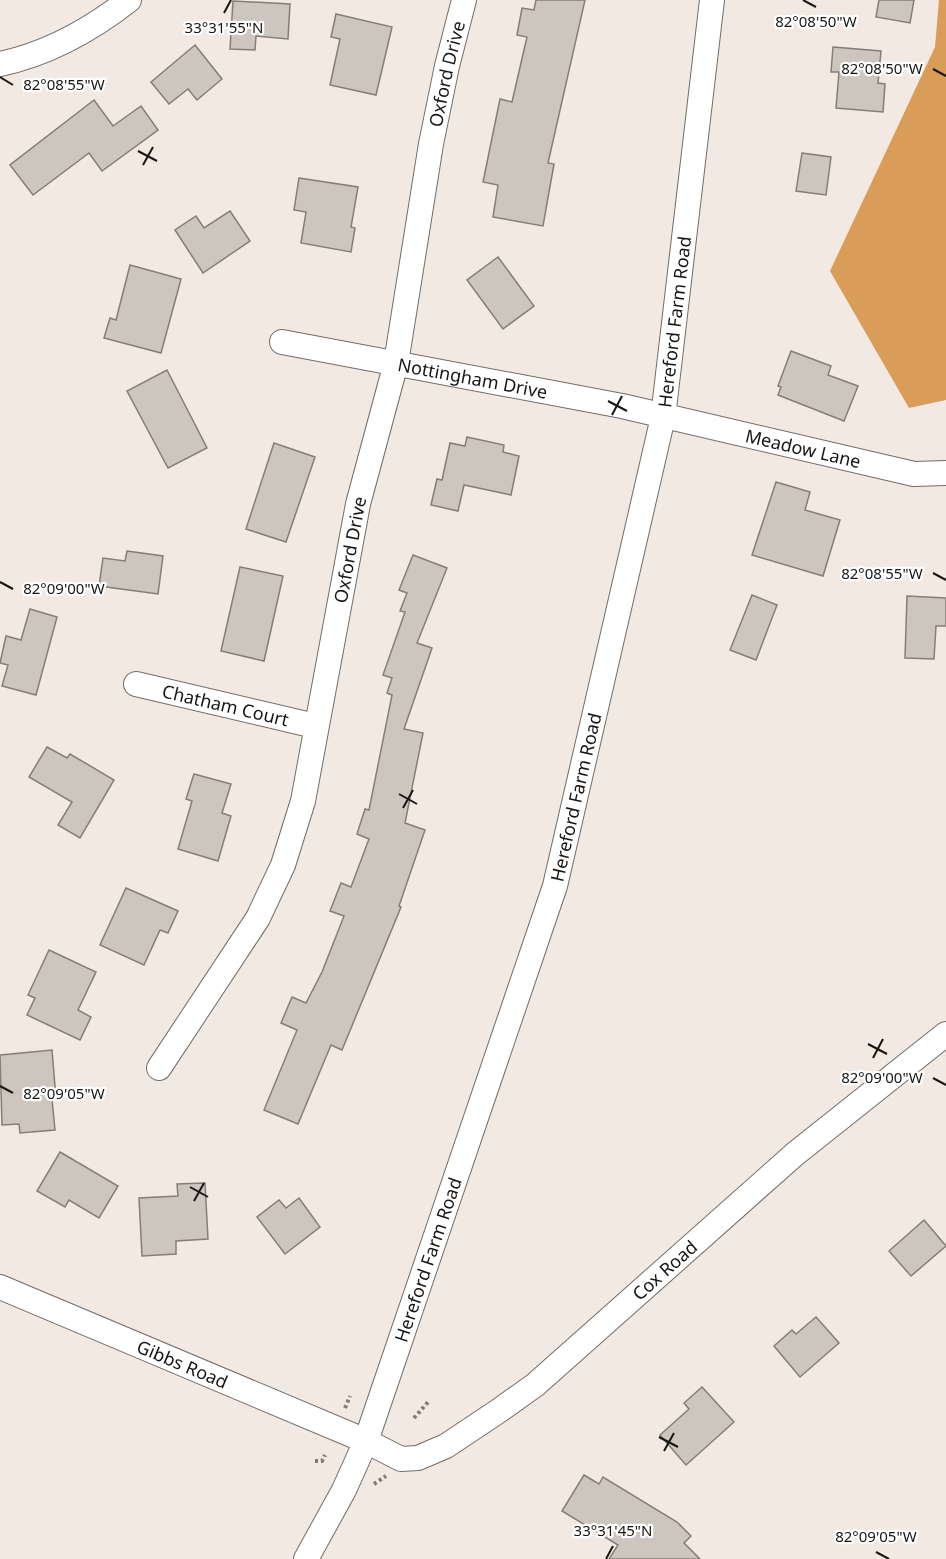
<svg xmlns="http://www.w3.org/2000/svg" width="946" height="1559" viewBox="0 0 946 1559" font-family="'Noto Sans',sans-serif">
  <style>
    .forest { fill: #d99d59 }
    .building { fill: #cdc6bf; stroke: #857e77; stroke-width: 1.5 }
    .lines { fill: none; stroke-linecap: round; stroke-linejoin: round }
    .minor-casing { stroke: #736c66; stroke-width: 26 }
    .path { stroke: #807b76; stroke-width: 4; stroke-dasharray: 3 3; stroke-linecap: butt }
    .minor { stroke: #fff; stroke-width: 24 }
    .ticks { fill: none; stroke: #181513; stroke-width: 2 }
    .labels { text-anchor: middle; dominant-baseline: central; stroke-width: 4.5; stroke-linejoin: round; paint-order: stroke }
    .street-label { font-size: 18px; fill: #181513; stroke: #fff }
    .ticks-label { font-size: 15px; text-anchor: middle; fill: #181513; stroke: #fff; stroke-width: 4.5; stroke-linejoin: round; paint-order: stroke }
  </style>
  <rect width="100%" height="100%" fill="#f1e9e2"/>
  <path class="forest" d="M 939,0 L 946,0 L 946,400 L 909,408 L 830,271 L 935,47 Z"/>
  <g class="building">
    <path d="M 536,0 L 585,0 L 548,163 L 554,164 L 543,226 L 493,217 L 498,185 L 483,182 L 500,99 L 512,102 L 527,37 L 517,35 L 522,8 L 534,10 Z"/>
    <path d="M 879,0 L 914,0 L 910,23 L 876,17 Z"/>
    <path d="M 233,1 L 290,4 L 288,39 L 256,36 L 255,50 L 230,49 Z"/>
    <path d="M 336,14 L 392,27 L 376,95 L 330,85 L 340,39 L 331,37 Z"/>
    <path d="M 195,45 L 222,79 L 197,100 L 188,89 L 169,104 L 151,82 Z"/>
    <path d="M 833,47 L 881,51 L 878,83 L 885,84 L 883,112 L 836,108 L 839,72 L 831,72 Z"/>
    <path d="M 94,100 L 113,126 L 141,106 L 158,130 L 102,171 L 89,153 L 33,195 L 10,165 Z"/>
    <path d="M 802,153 L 831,157 L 826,195 L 796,191 Z"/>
    <path d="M 299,178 L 358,187 L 351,227 L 355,228 L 351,252 L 301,243 L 306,212 L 294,210 Z"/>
    <path d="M 230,211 L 250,241 L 203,273 L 175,230 L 196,216 L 204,228 Z"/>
    <path d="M 498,257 L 534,306 L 503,329 L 467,280 Z"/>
    <path d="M 130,265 L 181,279 L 161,353 L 104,338 L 110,318 L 116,320 Z"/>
    <path d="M 791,351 L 831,366 L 828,375 L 858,386 L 844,421 L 778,395 L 781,387 L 778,386 Z"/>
    <path d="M 167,370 L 207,448 L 168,468 L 127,391 Z"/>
    <path d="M 467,437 L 504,445 L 503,452 L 519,456 L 511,495 L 464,485 L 458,511 L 431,505 L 437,479 L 442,480 L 450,443 L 465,446 Z"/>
    <path d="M 274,443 L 315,457 L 286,542 L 246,529 Z"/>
    <path d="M 776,482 L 810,492 L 805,510 L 840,520 L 823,576 L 752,555 Z"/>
    <path d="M 127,551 L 163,556 L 158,594 L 99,586 L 103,558 L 125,561 Z"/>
    <path d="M 413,555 L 447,568 L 417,643 L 432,648 L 404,729 L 423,733 L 405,823 L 425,830 L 399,906 L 401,907 L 342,1050 L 331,1045 L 298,1124 L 264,1110 L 297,1030 L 281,1023 L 292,997 L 306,1003 L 322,972 L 344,916 L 330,911 L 341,883 L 351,887 L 369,839 L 357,834 L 365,809 L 369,810 L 392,695 L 387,693 L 392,678 L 383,675 L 405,612 L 400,611 L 407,593 L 399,590 Z"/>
    <path d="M 240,567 L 283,576 L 264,661 L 221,651 Z"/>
    <path d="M 752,595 L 777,605 L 756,660 L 730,650 Z"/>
    <path d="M 907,596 L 946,598 L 946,626 L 936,626 L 934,659 L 905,658 Z"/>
    <path d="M 30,609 L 57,617 L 36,695 L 2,686 L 8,665 L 0,663 L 6,636 L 21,640 Z"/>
    <path d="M 47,747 L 67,758 L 70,754 L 114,780 L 80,838 L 58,825 L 72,802 L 29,777 Z"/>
    <path d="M 194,774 L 231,784 L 222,813 L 231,816 L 218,861 L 178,849 L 192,801 L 186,799 Z"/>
    <path d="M 126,888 L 178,911 L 168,933 L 160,930 L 144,965 L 100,945 Z"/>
    <path d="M 49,950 L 96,972 L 78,1010 L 91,1017 L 80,1040 L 27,1015 L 35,998 L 28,995 Z"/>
    <path d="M 52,1050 L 56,1098 L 52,1099 L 55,1130 L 20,1133 L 19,1124 L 2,1125 L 0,1055 Z"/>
    <path d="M 60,1152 L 118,1186 L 99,1218 L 69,1200 L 65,1207 L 37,1191 Z"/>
    <path d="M 205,1183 L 208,1239 L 176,1241 L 176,1254 L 142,1256 L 139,1198 L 178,1196 L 177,1184 Z"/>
    <path d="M 299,1198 L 320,1227 L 285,1254 L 257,1217 L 279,1200 L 286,1208 Z"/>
    <path d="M 924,1220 L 946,1246 L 911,1276 L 889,1251 Z"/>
    <path d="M 816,1317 L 839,1343 L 800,1377 L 774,1346 L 792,1330 L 796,1334 Z"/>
    <path d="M 702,1387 L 734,1422 L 686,1465 L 660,1435 L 689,1409 L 684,1403 Z"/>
    <path d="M 584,1475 L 599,1484 L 603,1477 L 677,1522 L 691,1536 L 684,1543 L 700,1559 L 609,1559 L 618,1545 L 562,1511 Z"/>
  </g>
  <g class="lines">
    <defs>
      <g id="minor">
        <path d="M 0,64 C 47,54 92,29 129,0"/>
        <path id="s1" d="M 282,342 L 622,406 L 914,474 L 946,473"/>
        <path id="s2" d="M 136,684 L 315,726"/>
        <path id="s3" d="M 159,1068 L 258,918 L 283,865 L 303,801 L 358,504 L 396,363 L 431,144 L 447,66 L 464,0"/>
        <path id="s4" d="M 0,1287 L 366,1441 L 401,1459 L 418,1458 L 446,1446 L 497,1412 L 535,1385 L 795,1154 L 946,1034"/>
        <path id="s5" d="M 306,1559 L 344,1490 L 366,1441 L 555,886 L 663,417 L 712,0"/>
      </g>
    </defs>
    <use href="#minor" class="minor-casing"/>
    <g class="path">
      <path d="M 345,1408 L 350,1396"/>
      <path d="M 414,1418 L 429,1401"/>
      <path d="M 315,1461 L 322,1461 L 325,1455"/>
      <path d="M 374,1484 L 386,1476"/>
    </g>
    <use href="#minor" class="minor"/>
  </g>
  <path class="ticks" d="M 803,0 L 816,7M 224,13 L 231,0M 933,69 L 946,76M 0,77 L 13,85M 138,151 L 157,161M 143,165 L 153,147M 608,401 L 627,411M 612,415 L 622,396M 933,573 L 946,580M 0,582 L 13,589M 399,794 L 417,804M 403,808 L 413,790M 868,1044 L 887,1054M 873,1058 L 883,1039M 933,1078 L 946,1085M 0,1086 L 13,1093M 190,1187 L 208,1197M 194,1201 L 204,1183M 659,1437 L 678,1447M 664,1451 L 674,1433M 876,1552 L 889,1559M 606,1559 L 613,1546"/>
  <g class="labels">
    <g class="street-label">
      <text stroke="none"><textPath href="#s3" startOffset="1047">Oxford Drive</textPath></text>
      <text stroke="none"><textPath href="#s5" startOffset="1296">Hereford Farm Road</textPath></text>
      <text stroke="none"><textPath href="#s1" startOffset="194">Nottingham Drive</textPath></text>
      <text stroke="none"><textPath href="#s1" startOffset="532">Meadow Lane</textPath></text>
      <text stroke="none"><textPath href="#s3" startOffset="561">Oxford Drive</textPath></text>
      <text stroke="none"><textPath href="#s2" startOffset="92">Chatham Court</textPath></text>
      <text stroke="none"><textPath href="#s5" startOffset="810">Hereford Farm Road</textPath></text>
      <text stroke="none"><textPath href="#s5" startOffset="324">Hereford Farm Road</textPath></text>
      <text stroke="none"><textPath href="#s4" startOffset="765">Cox Road</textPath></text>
      <text stroke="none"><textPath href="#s4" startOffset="198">Gibbs Road</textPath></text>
    </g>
  </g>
  <g class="ticks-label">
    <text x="816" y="27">82°08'50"W</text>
    <text x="224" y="33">33°31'55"N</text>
    <text x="882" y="74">82°08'50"W</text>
    <text x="64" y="90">82°08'55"W</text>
    <text x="882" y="579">82°08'55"W</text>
    <text x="64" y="594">82°09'00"W</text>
    <text x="882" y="1083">82°09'00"W</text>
    <text x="64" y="1099">82°09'05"W</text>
    <text x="613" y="1536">33°31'45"N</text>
    <text x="876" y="1542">82°09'05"W</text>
  </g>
</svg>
